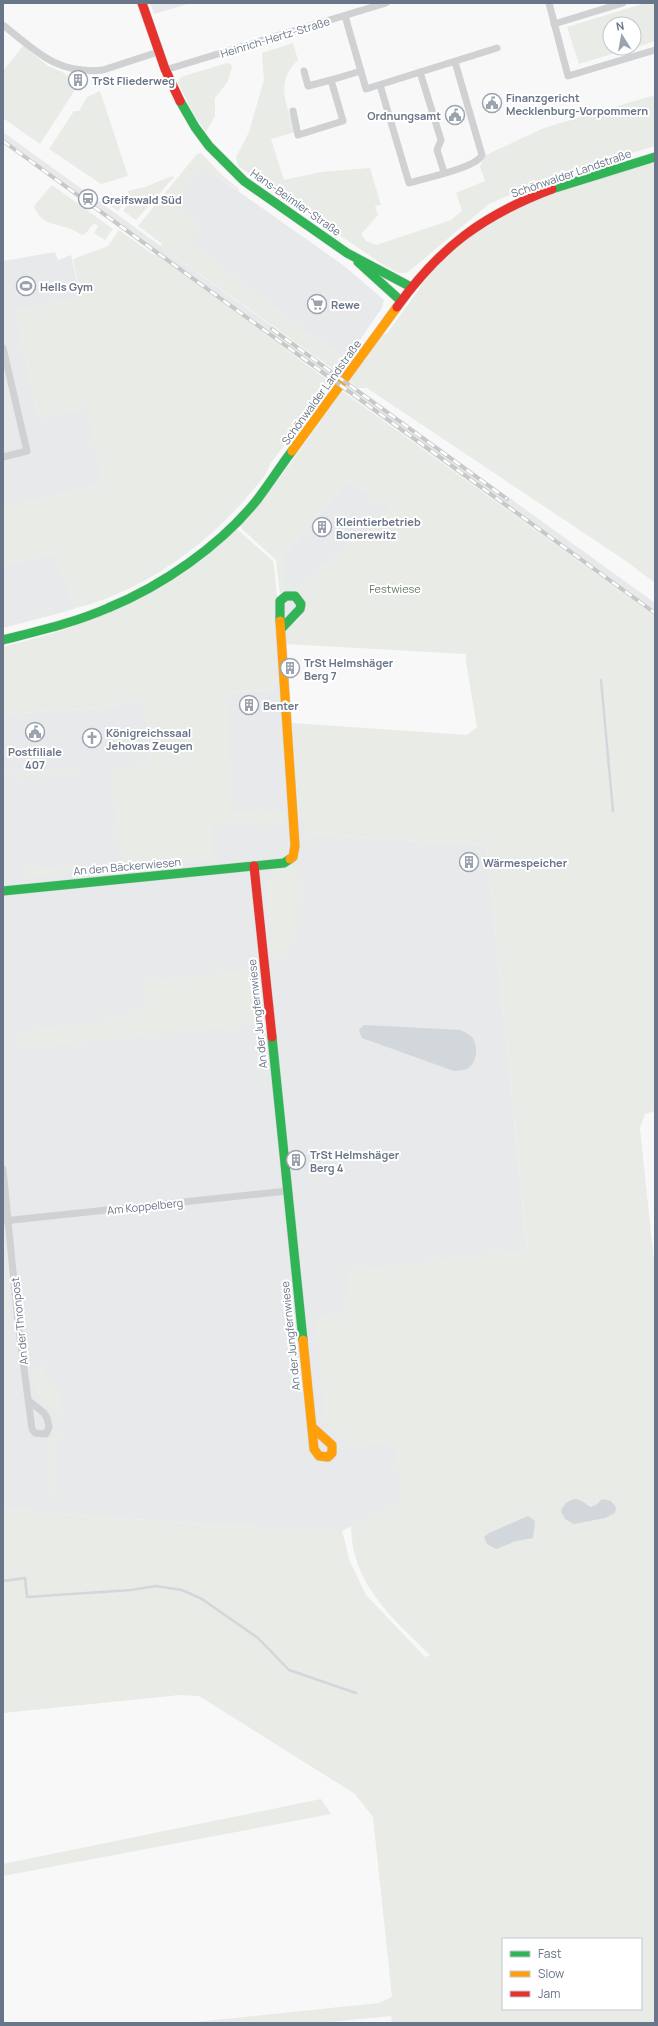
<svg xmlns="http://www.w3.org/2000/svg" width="658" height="2026" viewBox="0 0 658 2026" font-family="Manrope,sans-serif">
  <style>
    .built { fill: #e8e9ea }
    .green { fill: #e8ebe6; fill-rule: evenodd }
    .water { fill: #d2d7db }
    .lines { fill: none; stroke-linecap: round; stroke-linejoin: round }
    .stream { stroke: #d2d7db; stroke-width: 2.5 }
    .fast-casing { stroke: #d4d4d6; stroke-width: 10 }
    .slow-casing { stroke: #d4d4d6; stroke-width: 10 }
    .jam-casing { stroke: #d4d4d6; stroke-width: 10 }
    .street { stroke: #d0d1d3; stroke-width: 7 }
    .fast { stroke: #30b455; stroke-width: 9 }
    .slow { stroke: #ff9f0a; stroke-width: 9 }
    .jam { stroke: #e5322d; stroke-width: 9 }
    .rail-casing { stroke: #c7c8c8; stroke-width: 4 }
    .rail { stroke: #fff; stroke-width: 2.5; stroke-dasharray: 8; stroke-linecap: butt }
    .labels { text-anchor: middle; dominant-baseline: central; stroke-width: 4; stroke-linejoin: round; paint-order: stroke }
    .street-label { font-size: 11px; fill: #697588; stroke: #fff }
    .poi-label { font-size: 11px; font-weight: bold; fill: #697588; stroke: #fff; text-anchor: start }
    .park-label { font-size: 11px; fill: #657a64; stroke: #fff }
  </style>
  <rect width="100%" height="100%" fill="#f8f8f8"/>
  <g class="built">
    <path d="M 150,3 L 191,3 L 154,14 Z"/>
    <path d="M 3,132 L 655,603 L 655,617 L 3,143 Z"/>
    <path d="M 201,165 L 343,265 L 384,300 L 382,308 L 346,360 L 301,328 L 187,242 L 171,205 Z"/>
    <path d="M 55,252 L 58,260 L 71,255 L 81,298 L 16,311 L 38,418 L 86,406 L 104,484 L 3,508 L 3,261 Z"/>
    <path d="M 348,480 L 392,510 L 294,591 L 305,607 L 304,612 L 295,622 L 286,638 L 299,819 L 304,821 L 306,834 L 487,845 L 545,1434 L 342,1531 L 305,1531 L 3,1510 L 3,714 L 119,707 L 118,702 L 277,689 L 272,607 L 277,597 L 285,591 L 281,558 Z"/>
    <path d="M 54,553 L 76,608 L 64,612 L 3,628 L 3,566 Z"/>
  </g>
  <g class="green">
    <path d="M 645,3 L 654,3 L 655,6 L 655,41 L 634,48 L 634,24 L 610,24 L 610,48 L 632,48 L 579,64 L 567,27 Z"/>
    <path d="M 293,43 L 298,60 C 274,83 287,104 295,132 L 271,139 L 284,180 L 321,172 L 370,168 L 381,205 L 375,206 L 378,215 L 361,234 L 366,241 L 376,245 L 451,220 L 462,211 L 456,193 L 485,181 L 480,167 L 484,156 L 544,128 L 655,95 L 655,146 L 548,178 L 489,204 L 407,273 L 398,273 L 379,262 L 238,166 L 236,157 L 249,132 L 264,80 L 262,53 Z"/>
    <path d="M 23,46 L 48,66 L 62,72 L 78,85 L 40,144 L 3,118 L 3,71 Z"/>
    <path d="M 227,63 L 231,64 L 232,67 L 228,81 L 215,98 L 215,116 L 206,132 L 193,113 L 178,82 L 181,77 Z"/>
    <path d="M 100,91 L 128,176 L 101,184 L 49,149 L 74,111 L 79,111 L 87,97 Z"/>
    <path d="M 201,153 L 223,176 L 239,189 L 239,191 L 201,165 L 172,204 L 200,225 L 188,242 L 301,328 L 346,360 L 337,372 L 161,246 L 162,244 L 138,226 L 197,154 Z"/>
    <path d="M 655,162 L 655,583 L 626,561 L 367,388 L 358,388 L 349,381 L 349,378 L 383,335 L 388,332 L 420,288 L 424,279 L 437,264 L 482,227 L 512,211 L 546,196 Z"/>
    <path d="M 172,176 L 174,177 L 136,220 L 123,211 L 130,200 L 128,191 L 145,187 Z"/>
    <path d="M 52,185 L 113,229 L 105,240 L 94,233 L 98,226 L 94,223 L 85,234 L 82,235 C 79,234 76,231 73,230 C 57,223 41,226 34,206 Z"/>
    <path d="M 123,193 L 126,200 L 118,211 L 100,199 L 111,198 L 116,201 Z"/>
    <path d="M 119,230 L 154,255 L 156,253 L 331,383 L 270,464 C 267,475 259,483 252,491 C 209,544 142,592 76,608 L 54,553 L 3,566 L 3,508 L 104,484 L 85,406 L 38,418 L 16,311 L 81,298 L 73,259 L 108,246 Z"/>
    <path d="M 342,391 L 655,617 L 655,1111 L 645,1114 L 640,1128 L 655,1271 L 655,2023 L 392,2023 L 391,2016 L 320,2023 L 186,2023 L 379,2003 L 392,1997 L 373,1817 L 355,1794 L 199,1696 L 180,1695 L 3,1713 L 3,1510 L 305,1531 L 342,1531 L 350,1562 L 366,1595 L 425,1657 L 430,1655 C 391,1617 350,1582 351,1522 L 361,1521 L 401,1501 L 395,1443 L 349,1447 L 337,1431 L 325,1421 L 316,1317 L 350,1312 L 348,1271 L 527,1250 L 487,845 L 305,834 L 304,821 L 299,819 L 292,723 L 467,735 L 477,727 L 466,662 L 466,654 L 286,644 C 285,624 303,622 305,607 L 294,591 L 392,510 L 348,480 L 281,558 L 285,591 L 280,594 L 276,560 L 241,528 L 240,524 L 282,475 ZM 503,1939 L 641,1939 L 641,2009 L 503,2009 Z"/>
    <path d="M 235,529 L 238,530 L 273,561 L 274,565 L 277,597 L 272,607 L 277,689 L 226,693 L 233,812 L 285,810 L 286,824 L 248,826 L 247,822 L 211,825 L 213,860 L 122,869 L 110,768 L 148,765 L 143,700 L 119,702 L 119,707 L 3,714 L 3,647 L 61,631 L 101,616 L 177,577 L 205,556 Z"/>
    <path d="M 77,768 L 77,773 L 29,776 L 22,784 L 19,776 L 3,777 L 3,773 Z"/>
    <path d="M 31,862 L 33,862 L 35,869 L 82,864 L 83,872 L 26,878 L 25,870 L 31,869 Z"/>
    <path d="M 291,865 L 295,867 L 299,880 L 296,940 L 280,959 L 275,960 L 266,885 L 276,867 Z"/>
    <path d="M 256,969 L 261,1024 L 17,1049 L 16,1038 L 29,1037 L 29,1030 L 113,1021 L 146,1005 L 144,982 Z"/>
    <path d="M 3,1257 L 10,1318 L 3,1319 Z"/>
    <path d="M 41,1365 L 44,1365 L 47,1368 L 43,1375 L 60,1393 L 59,1420 L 55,1411 L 36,1393 L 33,1373 Z"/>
    <path d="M 63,1436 L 63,1439 L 56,1440 L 52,1499 L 57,1500 L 57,1502 L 52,1501 L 50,1496 L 46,1437 Z"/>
    <path d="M 321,1799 L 331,1814 L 3,1876 L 3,1864 Z"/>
  </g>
  <g class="water">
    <path d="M 364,1025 L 461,1030 C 464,1032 469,1034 472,1037 C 479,1046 477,1064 467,1069 C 463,1070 458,1071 454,1071 L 362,1038 L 359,1030 Z"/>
    <path d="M 576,1499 L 582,1501 L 590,1507 L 596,1505 L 602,1499 L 611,1501 L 616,1507 L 615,1513 L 605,1518 L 574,1524 L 565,1519 L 561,1511 C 564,1504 568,1500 576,1499 Z"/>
    <path d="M 528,1516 L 535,1521 L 533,1538 L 516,1541 L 496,1549 L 487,1544 L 484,1537 L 489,1533 Z"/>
  </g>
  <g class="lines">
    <g class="stream">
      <path d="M 601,680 L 613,811"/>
      <path d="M 3,1581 L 25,1578 L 27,1597 L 131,1590 L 156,1586 L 182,1590 L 202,1599 L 258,1638 L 289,1670 L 356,1693"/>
    </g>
    <defs>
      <g id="fast">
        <path d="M 180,101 L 195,127 L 209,146 L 244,181 L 347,253 L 411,287"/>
        <path d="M 552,189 L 655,157"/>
        <path d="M 358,262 L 401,301"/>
        <path d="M 280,621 L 280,601 L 286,596 L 295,596 L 301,604 L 300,609 L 281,629"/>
        <path d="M 3,640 C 38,631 74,623 108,608 C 162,586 220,546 257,500 C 269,484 280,467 292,451"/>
        <path d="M 3,891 L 284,863 L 290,859"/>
        <path d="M 272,1037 L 303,1340"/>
      </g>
      <g id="slow">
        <path d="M 292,451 L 397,307"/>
        <path d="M 280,621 L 295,846 L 293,857 L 290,859"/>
        <path d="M 303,1340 L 314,1449 L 319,1456 L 328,1457 L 332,1453 L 332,1445 L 312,1427"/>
      </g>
      <g id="jam">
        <path d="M 142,3 L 165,69 L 180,101"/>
        <path d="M 397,307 C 440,247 483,215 552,189"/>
        <path d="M 254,866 L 272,1037"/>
      </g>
    </defs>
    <use href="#fast" class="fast-casing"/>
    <use href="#slow" class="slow-casing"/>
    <use href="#jam" class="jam-casing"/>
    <g class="street">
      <path d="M 549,3 L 568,76 L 655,50"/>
      <path d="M 345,16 L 366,89 L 497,48"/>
      <path d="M 554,24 L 623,3"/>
      <path d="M 3,25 C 36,51 57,75 103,70 L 158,52"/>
      <path d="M 165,70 L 386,3"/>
      <path d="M 304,71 L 308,86 L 331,80"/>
      <path d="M 420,72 L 441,140 L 437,150 L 444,172"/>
      <path d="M 380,85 L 409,183 C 425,178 476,168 482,155 L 455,62"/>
      <path d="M 293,111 L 298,135 L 343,121 L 331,80 L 361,71"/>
      <path d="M 3,348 L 27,451 L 3,457"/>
      <path d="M 3,1169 L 18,1323 L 32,1429 L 35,1433 L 46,1434 L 49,1427 L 47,1418 L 44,1413 L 29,1401"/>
      <path d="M 3,1221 L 287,1191"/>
    </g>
    <use href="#fast" class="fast"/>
    <use href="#slow" class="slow"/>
    <use href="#jam" class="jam"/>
    <defs>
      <g id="rail">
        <path d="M 3,141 L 655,613"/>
        <path d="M 272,329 L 507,499"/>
      </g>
    </defs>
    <use href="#rail" class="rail-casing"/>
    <use href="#rail" class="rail"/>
  </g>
  <defs>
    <symbol id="building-ring" viewBox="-11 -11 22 22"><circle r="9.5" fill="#fff" stroke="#9ba3af" stroke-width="1.5"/><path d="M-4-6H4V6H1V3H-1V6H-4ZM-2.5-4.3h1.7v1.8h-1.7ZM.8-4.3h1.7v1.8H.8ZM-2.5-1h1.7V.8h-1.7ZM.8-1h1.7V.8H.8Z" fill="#9ba3af"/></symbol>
    <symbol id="civic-ring" viewBox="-11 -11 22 22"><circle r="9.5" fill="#fff" stroke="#9ba3af" stroke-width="1.5"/><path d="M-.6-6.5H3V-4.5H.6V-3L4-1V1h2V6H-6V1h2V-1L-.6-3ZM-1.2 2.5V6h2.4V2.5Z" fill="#9ba3af"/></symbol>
    <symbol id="station-ring" viewBox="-11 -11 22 22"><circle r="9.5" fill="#fff" stroke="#9ba3af" stroke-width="1.5"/><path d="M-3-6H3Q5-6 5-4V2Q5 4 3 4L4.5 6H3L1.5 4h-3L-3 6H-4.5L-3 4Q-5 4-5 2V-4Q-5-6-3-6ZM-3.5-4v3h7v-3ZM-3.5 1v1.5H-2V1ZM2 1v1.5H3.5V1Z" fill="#9ba3af"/></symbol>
    <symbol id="stadium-ring" viewBox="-11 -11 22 22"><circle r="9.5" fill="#fff" stroke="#9ba3af" stroke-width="1.5"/><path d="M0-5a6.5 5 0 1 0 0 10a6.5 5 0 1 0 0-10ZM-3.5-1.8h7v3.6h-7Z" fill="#9ba3af"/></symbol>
    <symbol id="supermarket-ring" viewBox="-11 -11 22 22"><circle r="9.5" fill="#fff" stroke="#9ba3af" stroke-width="1.5"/><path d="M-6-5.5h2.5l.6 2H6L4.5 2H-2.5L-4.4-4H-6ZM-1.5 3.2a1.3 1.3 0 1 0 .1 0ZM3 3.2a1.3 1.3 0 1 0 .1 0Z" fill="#9ba3af"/></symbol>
    <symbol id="church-ring" viewBox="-11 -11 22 22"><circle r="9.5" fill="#fff" stroke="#9ba3af" stroke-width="1.5"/><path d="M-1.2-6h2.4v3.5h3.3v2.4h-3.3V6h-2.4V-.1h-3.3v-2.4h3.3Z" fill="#9ba3af"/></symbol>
  </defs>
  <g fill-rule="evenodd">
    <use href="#building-ring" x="67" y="69" width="22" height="22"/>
    <use href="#civic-ring" x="481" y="92" width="22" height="22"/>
    <use href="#civic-ring" x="444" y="104" width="22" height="22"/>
    <use href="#station-ring" x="77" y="188" width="22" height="22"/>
    <use href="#stadium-ring" x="15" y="275" width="22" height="22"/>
    <use href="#supermarket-ring" x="306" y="293" width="22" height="22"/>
    <use href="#building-ring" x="311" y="516" width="22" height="22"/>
    <use href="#building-ring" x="279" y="657" width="22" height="22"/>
    <use href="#building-ring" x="238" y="694" width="22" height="22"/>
    <use href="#civic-ring" x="24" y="721" width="22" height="22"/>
    <use href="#church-ring" x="81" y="727" width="22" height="22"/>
    <use href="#building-ring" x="458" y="851" width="22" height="22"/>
    <use href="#building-ring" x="285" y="1149" width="22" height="22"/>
  </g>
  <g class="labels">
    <g class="street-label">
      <text transform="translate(275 37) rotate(-17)">Heinrich-Hertz-Straße</text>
      <text transform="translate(571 173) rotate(-19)">Schönwalder Landstraße</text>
      <text transform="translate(296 202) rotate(35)">Hans-Beimler-Straße</text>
      <text transform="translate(321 392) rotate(-54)">Schönwalder Landstraße</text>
      <text transform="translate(127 866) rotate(-5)">An den Bäckerwiesen</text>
      <text transform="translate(257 1014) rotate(-96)">An der Jungfernwiese</text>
      <text transform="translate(145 1206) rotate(-6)">Am Koppelberg</text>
      <text transform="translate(19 1321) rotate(-96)">An der Thronpost</text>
      <text transform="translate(290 1336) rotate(-96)">An der Jungfernwiese</text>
    </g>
    <g class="poi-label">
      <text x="92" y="80">TrSt Fliederweg</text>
      <text x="506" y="97">Finanzgericht<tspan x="506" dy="13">Mecklenburg-Vorpommern</tspan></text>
      <text x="441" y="115" text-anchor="end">Ordnungsamt</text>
      <text x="102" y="199">Greifswald Süd</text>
      <text x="40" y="286">Hells Gym</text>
      <text x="331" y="304">Rewe</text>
      <text x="336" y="521">Kleintierbetrieb<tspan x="336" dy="13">Bonerewitz</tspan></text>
      <text x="304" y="662">TrSt Helmshäger<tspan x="304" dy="13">Berg 7</tspan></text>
      <text x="263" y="705">Benter</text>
      <text x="106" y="732">Königreichssaal<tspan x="106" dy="13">Jehovas Zeugen</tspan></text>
      <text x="35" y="751" text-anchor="middle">Postfiliale<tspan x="35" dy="13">407</tspan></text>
      <text x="483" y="862">Wärmespeicher</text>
      <text x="310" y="1154">TrSt Helmshäger<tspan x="310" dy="13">Berg 4</tspan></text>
    </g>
    <g class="park-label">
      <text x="395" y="588">Festwiese</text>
    </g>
  </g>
  <rect width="658" height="2026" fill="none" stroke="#697588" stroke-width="8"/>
  <rect x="502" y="1938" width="140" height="72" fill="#ffffff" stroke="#c3c8cf"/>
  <rect x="510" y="1951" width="20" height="6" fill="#30b455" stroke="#c3c8cf"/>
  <text x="538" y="1958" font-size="12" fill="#697588">Fast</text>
  <rect x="510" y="1971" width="20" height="6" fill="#ff9f0a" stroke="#c3c8cf"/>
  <text x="538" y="1978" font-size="12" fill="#697588">Slow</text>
  <rect x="510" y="1991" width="20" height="6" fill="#e5322d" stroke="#c3c8cf"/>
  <text x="538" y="1998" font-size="12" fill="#697588">Jam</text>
  <g transform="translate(622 36) rotate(349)"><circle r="19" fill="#ffffff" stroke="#c3c8cf"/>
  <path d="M0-3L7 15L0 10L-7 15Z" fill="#9ba3af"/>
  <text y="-6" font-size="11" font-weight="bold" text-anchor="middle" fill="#697588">N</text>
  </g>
</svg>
